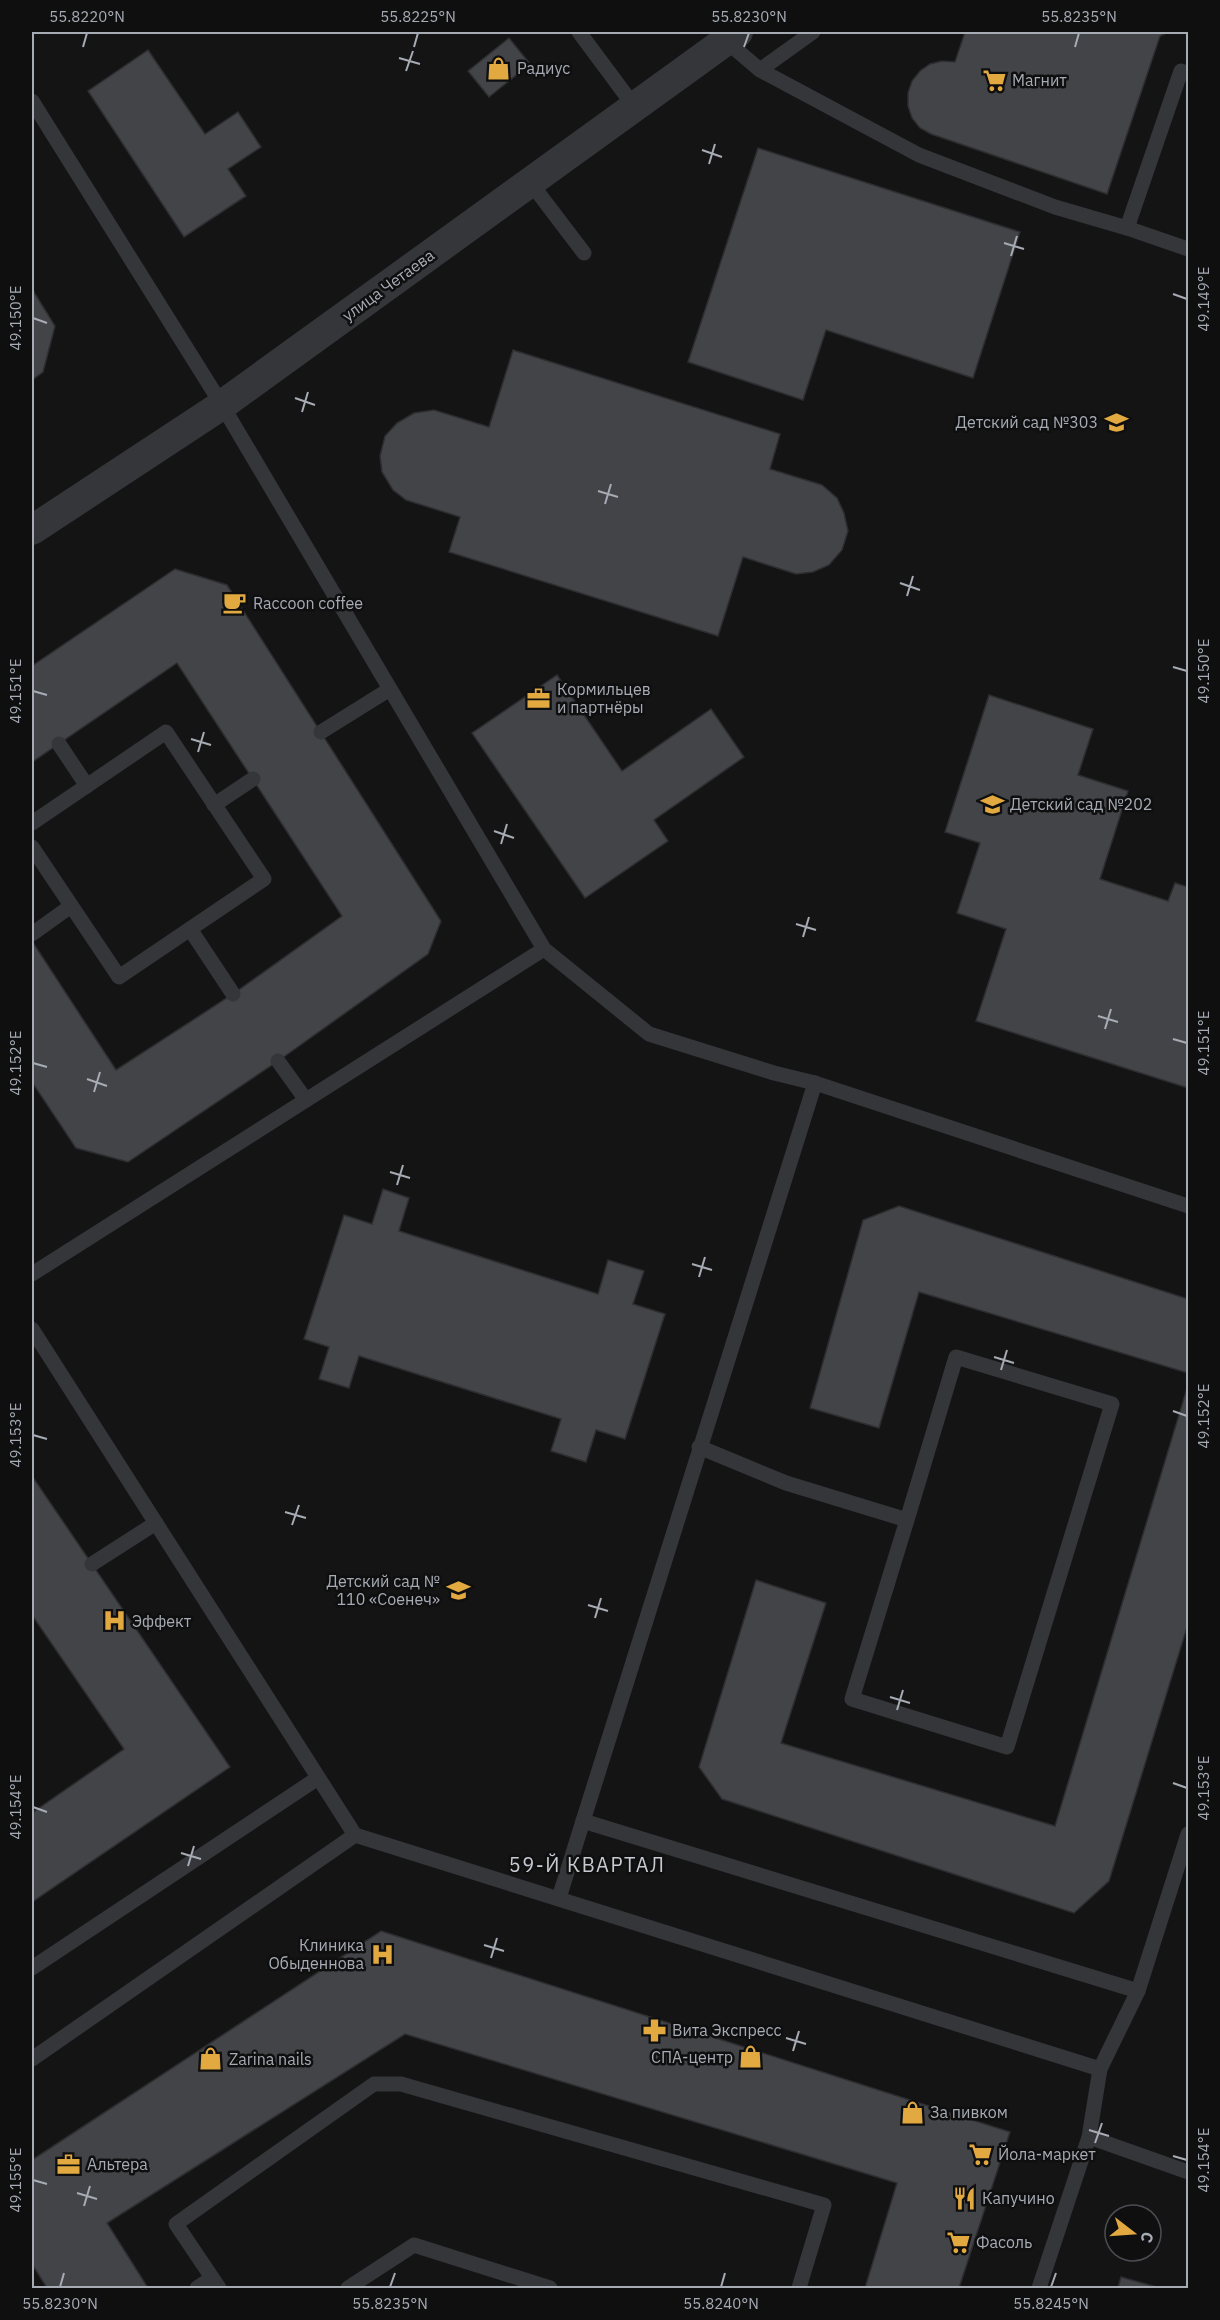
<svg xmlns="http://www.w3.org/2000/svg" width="1220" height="2320" viewBox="0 0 1220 2320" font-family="'IBM Plex Sans',sans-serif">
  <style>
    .building { fill: #434448; stroke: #2e2e31; stroke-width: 1.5 }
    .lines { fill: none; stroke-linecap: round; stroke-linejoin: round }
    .service { stroke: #35363a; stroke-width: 15 }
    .minor { stroke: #35363a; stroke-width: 30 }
    .ticks { fill: none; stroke: #a6abb4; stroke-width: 2 }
    .labels { text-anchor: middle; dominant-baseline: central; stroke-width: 5; stroke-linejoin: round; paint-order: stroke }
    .poi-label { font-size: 16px; fill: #a6abb4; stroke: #0f0f10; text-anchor: start }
    .street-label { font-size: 16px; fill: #a6abb4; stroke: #0f0f10 }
    .quarter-label { font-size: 20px; letter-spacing: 1.5px; fill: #c7cad1; stroke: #0f0f10 }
    .neatline { fill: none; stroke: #a6abb4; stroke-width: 2 }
    .ticks-label { font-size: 15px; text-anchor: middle; fill: #a6abb4 }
  </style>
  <rect width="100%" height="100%" fill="#141415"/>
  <g class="building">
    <path d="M 965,32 L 1168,32 L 1160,36 L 1107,194 L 931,134 L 920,128 L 912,118 L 908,106 L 908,93 L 912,81 L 920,71 L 930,64 L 942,61 L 955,62 Z"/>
    <path d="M 509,38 L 530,64 L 489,97 L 468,71 Z"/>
    <path d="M 148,50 L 205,134 L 238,112 L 261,147 L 228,169 L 246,196 L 184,237 L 88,91 Z"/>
    <path d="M 758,148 L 1020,232 L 973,378 L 826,330 L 803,400 L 688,362 Z"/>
    <path d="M 32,289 L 55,326 L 43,372 L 32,380 Z"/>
    <path d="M 513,350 L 780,434 L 770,469 L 822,485 L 837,498 L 844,513 L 848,531 L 842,550 L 829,565 L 813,572 L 796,574 L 743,557 L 718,636 L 449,552 L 460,517 L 406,500 L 393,490 L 382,472 L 380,456 L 385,436 L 397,423 L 414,413 L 434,410 L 489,427 Z"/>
    <path d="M 175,569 L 227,585 L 441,921 L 428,954 L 278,1061 L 128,1162 L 76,1148 L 32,1082 L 32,941 L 116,1070 L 233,994 L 342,916 L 177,663 L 32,762 L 32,666 Z"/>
    <path d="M 557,675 L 622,771 L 711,709 L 744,757 L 654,820 L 668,841 L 585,898 L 472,733 Z"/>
    <path d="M 989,695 L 1093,729 L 1078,775 L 1128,791 L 1100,879 L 1168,901 L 1175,883 L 1188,887 L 1188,1088 L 976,1021 L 1006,929 L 957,913 L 980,843 L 945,832 Z"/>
    <path d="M 383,1189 L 409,1198 L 399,1231 L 598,1294 L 608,1260 L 644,1271 L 633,1304 L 665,1314 L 625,1439 L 596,1430 L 586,1462 L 551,1451 L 561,1419 L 359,1356 L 349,1388 L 319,1379 L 329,1347 L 304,1339 L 344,1215 L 372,1224 Z"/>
    <path d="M 899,1206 L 1188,1299 L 1188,1373 L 919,1292 L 879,1428 L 810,1408 L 863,1220 Z"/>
    <path d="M 1188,1385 L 1188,1624 L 1109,1881 L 1074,1913 L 722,1799 L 699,1767 L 756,1580 L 826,1603 L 781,1743 L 1055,1826 Z"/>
    <path d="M 32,1476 L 230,1767 L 32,1902 L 32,1813 L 124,1749 L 32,1615 Z"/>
    <path d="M 381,1931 L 1010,2132 L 959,2288 L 865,2288 L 897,2183 L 405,2034 L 107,2223 L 148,2288 L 47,2288 L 32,2264 L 32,2160 Z"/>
    <path d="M 1121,2277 L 1160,2288 L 1118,2288 Z"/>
  </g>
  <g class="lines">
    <g class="service">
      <path d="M 579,32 L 634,106"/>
      <path d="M 813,32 L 760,70 L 919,155 L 1055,207 L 1127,228 L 1181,71 L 1188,74"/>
      <path d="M 726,41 L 760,70"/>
      <path d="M 32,101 L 222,405 L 544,949 L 649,1034 L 774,1073 L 815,1083 L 1188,1206"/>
      <path d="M 530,182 L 584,253"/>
      <path d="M 1127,228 L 1188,249"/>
      <path d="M 321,732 L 390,689"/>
      <path d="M 59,744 L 87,786"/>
      <path d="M 214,805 L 253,779"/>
      <path d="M 32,823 L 166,732 L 264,879 L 119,977 L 32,847"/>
      <path d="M 190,929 L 233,994"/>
      <path d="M 32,934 L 71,906"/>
      <path d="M 278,1061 L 306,1100"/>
      <path d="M 815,1083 L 583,1821 L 1138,1991"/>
      <path d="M 32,1274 L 544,949"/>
      <path d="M 32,1329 L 355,1835 L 1100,2069"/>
      <path d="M 699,1447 L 786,1483 L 907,1520 L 956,1357 L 1112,1404 L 1007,1747 L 852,1699 L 907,1520"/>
      <path d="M 92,1564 L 156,1523"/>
      <path d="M 1188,1834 L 1138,1991 L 1100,2069 L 1089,2137 L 1188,2172"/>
      <path d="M 559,1898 L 583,1821"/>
      <path d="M 32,1968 L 318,1778"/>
      <path d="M 32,2059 L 355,1835"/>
      <path d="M 197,2288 L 212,2278"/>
      <path d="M 219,2288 L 176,2224 L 374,2084 L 401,2084 L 824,2205 L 799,2288"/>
      <path d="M 348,2288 L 414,2245 L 550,2288"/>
      <path d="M 1039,2288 L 1089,2137"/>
    </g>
    <path class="minor" d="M 32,530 L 222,405 L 738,32"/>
  </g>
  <path class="ticks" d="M 83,47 L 87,33M 414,47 L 418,33M 744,47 L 749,33M 1075,47 L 1079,33M 399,58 L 420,64M 406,71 L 413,51M 702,150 L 722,157M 709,164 L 715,144M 1004,243 L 1024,249M 1011,256 L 1017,236M 1173,294 L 1187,299M 33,318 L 47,323M 295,398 L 315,405M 302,412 L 308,392M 598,491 L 618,497M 605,504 L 611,484M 900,583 L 920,590M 907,596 L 913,576M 1173,667 L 1187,671M 33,691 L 47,695M 191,739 L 211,745M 198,752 L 204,732M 494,831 L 514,838M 501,844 L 507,824M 796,924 L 816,930M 803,937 L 809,917M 1098,1016 L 1118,1022M 1105,1029 L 1111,1009M 1173,1039 L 1187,1043M 33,1063 L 47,1067M 87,1079 L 107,1086M 94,1092 L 100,1072M 390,1172 L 410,1178M 397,1185 L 403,1165M 692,1264 L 712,1270M 699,1277 L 705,1257M 994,1357 L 1014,1363M 1001,1370 L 1007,1350M 1173,1411 L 1187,1416M 33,1435 L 47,1439M 285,1512 L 306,1518M 292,1525 L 299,1505M 588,1605 L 608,1611M 595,1618 L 601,1598M 890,1697 L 910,1703M 897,1710 L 903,1690M 1173,1783 L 1187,1788M 33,1807 L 47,1812M 181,1853 L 201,1859M 188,1866 L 194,1846M 484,1945 L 504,1951M 491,1958 L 497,1938M 786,2038 L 806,2044M 793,2051 L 799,2031M 1089,2130 L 1109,2136M 1095,2143 L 1102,2123M 1173,2156 L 1187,2160M 33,2180 L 47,2184M 77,2193 L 97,2199M 84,2206 L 90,2186M 60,2287 L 64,2273M 390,2287 L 395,2273M 721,2287 L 725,2273M 1051,2287 L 1056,2273"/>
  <defs>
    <symbol id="shop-bare" viewBox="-9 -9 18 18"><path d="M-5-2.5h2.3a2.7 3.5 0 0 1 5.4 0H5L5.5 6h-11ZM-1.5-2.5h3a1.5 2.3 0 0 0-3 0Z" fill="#e1a93f" stroke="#0f0f10" stroke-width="2.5" paint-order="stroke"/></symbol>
    <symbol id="supermarket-bare" viewBox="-9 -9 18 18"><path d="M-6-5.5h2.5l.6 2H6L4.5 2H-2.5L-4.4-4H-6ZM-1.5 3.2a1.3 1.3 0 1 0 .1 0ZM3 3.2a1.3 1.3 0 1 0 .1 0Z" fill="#e1a93f" stroke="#0f0f10" stroke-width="2.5" paint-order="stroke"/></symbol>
    <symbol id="school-bare" viewBox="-9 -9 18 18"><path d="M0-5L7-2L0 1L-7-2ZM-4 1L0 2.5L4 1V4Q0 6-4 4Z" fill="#e1a93f" stroke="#0f0f10" stroke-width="2.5" paint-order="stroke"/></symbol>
    <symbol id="cafe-bare" viewBox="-9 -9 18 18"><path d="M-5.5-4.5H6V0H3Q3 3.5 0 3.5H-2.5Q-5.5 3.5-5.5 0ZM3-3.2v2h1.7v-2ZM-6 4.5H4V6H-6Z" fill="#e1a93f" stroke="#0f0f10" stroke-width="2.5" paint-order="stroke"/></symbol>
    <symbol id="office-bare" viewBox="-9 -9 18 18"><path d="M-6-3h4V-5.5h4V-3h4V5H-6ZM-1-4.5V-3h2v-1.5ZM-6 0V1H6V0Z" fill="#e1a93f" stroke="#0f0f10" stroke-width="2.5" paint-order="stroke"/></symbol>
    <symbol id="hospital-bare" viewBox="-9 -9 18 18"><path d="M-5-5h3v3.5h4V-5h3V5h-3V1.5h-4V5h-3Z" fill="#e1a93f" stroke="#0f0f10" stroke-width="2.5" paint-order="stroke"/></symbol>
    <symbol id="pharmacy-bare" viewBox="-9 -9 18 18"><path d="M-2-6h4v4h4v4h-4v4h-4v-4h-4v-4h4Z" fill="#e1a93f" stroke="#0f0f10" stroke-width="2.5" paint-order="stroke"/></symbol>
    <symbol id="restaurant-bare" viewBox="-9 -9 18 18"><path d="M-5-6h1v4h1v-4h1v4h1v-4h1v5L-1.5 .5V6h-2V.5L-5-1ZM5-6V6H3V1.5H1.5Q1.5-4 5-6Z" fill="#e1a93f" stroke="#0f0f10" stroke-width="2.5" paint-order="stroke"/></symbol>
  </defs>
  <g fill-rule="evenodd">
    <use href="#shop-bare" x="482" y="52" width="33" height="33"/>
    <use href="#supermarket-bare" x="978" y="64" width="33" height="33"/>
    <use href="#school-bare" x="1100" y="406" width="33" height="33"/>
    <use href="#cafe-bare" x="218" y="586" width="33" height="33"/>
    <use href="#office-bare" x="522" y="682" width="33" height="33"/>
    <use href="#school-bare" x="976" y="788" width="33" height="33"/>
    <use href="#school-bare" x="442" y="1574" width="33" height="33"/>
    <use href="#hospital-bare" x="98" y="1604" width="33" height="33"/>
    <use href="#hospital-bare" x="366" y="1938" width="33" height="33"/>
    <use href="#pharmacy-bare" x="638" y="2014" width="33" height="33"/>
    <use href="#shop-bare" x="734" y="2040" width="33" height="33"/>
    <use href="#shop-bare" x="194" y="2042" width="33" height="33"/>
    <use href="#shop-bare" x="896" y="2096" width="33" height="33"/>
    <use href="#supermarket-bare" x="964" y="2138" width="33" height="33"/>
    <use href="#office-bare" x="52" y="2148" width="33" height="33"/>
    <use href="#restaurant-bare" x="948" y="2182" width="33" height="33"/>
    <use href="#supermarket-bare" x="942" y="2226" width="33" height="33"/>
  </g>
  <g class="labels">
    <g class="poi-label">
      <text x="517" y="68">Радиус</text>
      <text x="1012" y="80">Магнит</text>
      <text x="1098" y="422" text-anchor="end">Детский сад №303</text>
      <text x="253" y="603">Raccoon coffee</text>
      <text x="557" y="689">Кормильцев<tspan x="557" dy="18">и партнёры</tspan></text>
      <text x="1010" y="804">Детский сад №202</text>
      <text x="440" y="1581" text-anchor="end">Детский сад №<tspan x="440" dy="18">110 «Соенеч»</tspan></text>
      <text x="132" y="1621">Эффект</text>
      <text x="364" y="1945" text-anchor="end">Клиника<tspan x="364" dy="18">Обыденнова</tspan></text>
      <text x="672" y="2030">Вита Экспресс</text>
      <text x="733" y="2057" text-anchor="end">СПА-центр</text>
      <text x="229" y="2059">Zarina nails</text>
      <text x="930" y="2112">За пивком</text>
      <text x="998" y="2154">Йола-маркет</text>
      <text x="87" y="2164">Альтера</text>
      <text x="982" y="2198">Капучино</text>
      <text x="976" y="2242">Фасоль</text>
    </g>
    <g class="street-label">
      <text transform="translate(388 285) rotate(-36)">улица Четаева</text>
    </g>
    <g class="quarter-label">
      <text x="587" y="1864">59-Й КВАРТАЛ</text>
    </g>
  </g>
  <rect width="1220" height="2320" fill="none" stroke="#0f0f10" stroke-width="66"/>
  <g transform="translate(1133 2233) rotate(107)"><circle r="28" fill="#0f0f10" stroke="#4b4d52" stroke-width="1.5"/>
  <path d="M0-4.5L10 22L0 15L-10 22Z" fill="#e1a93f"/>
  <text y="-9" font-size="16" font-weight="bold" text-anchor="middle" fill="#a6abb4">С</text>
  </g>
  <rect x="33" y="33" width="1154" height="2254" class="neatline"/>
  <g class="ticks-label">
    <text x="87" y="22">55.8220°N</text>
    <text x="418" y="22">55.8225°N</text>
    <text x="749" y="22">55.8230°N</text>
    <text x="1079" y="22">55.8235°N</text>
    <text transform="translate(1204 299) rotate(-90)" y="5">49.149°E</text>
    <text transform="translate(16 318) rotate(-90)" y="5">49.150°E</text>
    <text transform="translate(1204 671) rotate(-90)" y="5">49.150°E</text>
    <text transform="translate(16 691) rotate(-90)" y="5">49.151°E</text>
    <text transform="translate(1204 1043) rotate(-90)" y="5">49.151°E</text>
    <text transform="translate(16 1063) rotate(-90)" y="5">49.152°E</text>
    <text transform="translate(1204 1416) rotate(-90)" y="5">49.152°E</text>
    <text transform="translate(16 1435) rotate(-90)" y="5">49.153°E</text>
    <text transform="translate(1204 1788) rotate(-90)" y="5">49.153°E</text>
    <text transform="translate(16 1807) rotate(-90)" y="5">49.154°E</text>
    <text transform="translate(1204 2160) rotate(-90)" y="5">49.154°E</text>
    <text transform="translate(16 2180) rotate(-90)" y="5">49.155°E</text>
    <text x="60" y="2309">55.8230°N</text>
    <text x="390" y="2309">55.8235°N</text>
    <text x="721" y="2309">55.8240°N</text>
    <text x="1051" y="2309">55.8245°N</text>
  </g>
</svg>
